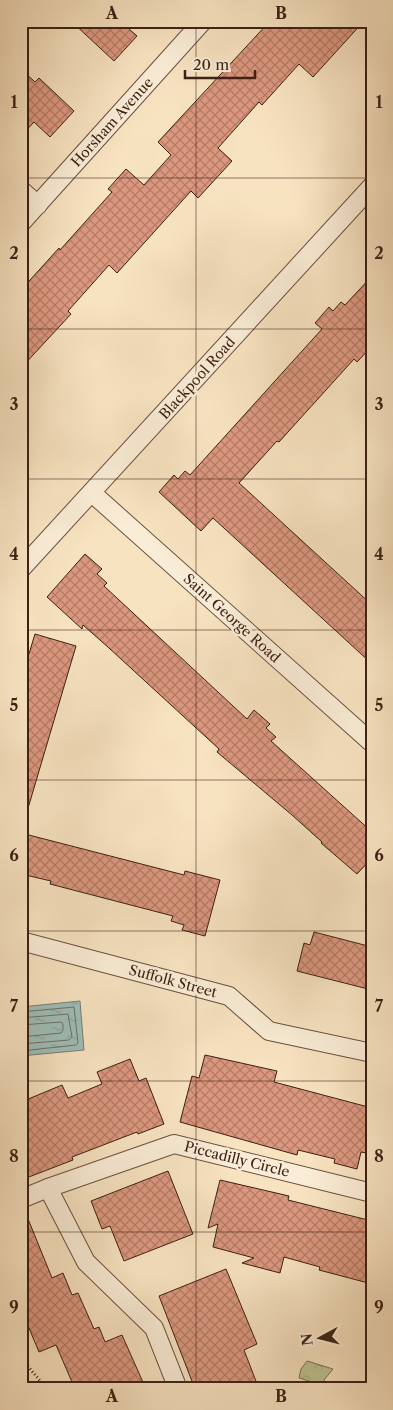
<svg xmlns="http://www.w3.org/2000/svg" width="393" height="1410" viewBox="0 0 393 1410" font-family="'Libre Caslon Text',serif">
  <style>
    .park { fill: url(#park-crowns); stroke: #7e7153 }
    .water { fill: url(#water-ripples); stroke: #777e76 }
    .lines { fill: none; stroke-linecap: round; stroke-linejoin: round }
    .shore { stroke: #6e6e66; stroke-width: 1 }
    .building { fill: url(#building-cross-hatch); stroke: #3d1f15 }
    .minor-casing { stroke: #6c5040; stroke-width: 20 }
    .path { stroke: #3d1f15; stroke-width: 3; stroke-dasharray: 1 2.5; stroke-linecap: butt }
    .minor { stroke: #faedd7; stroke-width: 18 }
    .grid { fill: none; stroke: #3d1f15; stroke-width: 1; stroke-opacity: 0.55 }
    .labels { text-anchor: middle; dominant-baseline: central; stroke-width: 5; stroke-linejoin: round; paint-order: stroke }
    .street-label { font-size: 14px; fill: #3d1f15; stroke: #faedd7 }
    .neatline { fill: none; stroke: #3d1f15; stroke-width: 2 }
    .grid-label { font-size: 16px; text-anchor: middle; font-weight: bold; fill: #3d1f15 }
  </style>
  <defs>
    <pattern id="park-crowns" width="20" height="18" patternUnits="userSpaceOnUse" patternTransform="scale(1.25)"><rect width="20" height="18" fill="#c0c391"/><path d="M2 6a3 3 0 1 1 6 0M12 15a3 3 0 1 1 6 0" fill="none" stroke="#a6a77c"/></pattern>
    <pattern id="water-ripples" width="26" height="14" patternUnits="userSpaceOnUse" patternTransform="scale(1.25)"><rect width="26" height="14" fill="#9ebdb7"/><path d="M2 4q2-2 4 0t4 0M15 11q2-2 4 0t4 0" fill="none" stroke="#89a29c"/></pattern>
    <pattern id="building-cross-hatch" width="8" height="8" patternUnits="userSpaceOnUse" patternTransform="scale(1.25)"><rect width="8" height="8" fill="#dc987f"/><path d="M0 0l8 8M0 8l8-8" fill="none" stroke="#b47b67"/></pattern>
  </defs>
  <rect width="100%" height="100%" fill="#f8e3c1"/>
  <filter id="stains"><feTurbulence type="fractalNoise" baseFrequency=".004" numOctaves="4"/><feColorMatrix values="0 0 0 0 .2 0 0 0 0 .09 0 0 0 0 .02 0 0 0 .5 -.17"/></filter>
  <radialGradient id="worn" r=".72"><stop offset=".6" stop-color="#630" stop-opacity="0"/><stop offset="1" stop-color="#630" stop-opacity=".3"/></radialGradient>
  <path class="park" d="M 307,1361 L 333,1369 L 324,1380 L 328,1389 L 313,1389 L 312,1382 L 299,1378 L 301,1369 Z"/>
  <path class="water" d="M 80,1001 L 84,1050 L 21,1056 L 21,1007 Z"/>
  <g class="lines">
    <g class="shore">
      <path d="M 21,1012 L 74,1007 L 78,1043 L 76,1045 L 21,1051"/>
      <path d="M 21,1018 L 68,1014 L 72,1037 L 69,1040 L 21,1044"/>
      <path d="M 21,1025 L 61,1022 L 63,1024 L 63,1030 L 61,1033 L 21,1037"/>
    </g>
  </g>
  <g class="building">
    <path d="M 71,21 L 120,21 L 137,36 L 114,61 Z"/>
    <path d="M 270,21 L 364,21 L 313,77 L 299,64 L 262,105 L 259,102 L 218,148 L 232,161 L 198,198 L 191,191 L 117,273 L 109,265 L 68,311 L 71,314 L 21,368 L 21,290 L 59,248 L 60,250 L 112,192 L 108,189 L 126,169 L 144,185 L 171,155 L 158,142 Z"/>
    <path d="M 21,69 L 35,82 L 39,78 L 74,111 L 50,137 L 34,122 L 21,136 Z"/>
    <path d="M 372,276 L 372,346 L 357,362 L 354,359 L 279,442 L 277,441 L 239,483 L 372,605 L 372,664 L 213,518 L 201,531 L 159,492 L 174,475 L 178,479 L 185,471 L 190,475 L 322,329 L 315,323 L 329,307 L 333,311 L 341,302 L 345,305 Z"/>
    <path d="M 85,554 L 102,569 L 97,574 L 107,583 L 104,586 L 247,719 L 254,710 L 270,724 L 266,728 L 276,737 L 271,741 L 372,832 L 372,858 L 357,874 L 321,843 L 322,842 L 292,815 L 217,752 L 219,749 L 109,648 L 83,625 L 82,629 L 47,597 Z"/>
    <path d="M 35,634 L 76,646 L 26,815 L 21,814 L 21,680 Z"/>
    <path d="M 21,833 L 184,875 L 185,871 L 220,880 L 205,936 L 182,930 L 184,925 L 171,921 L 173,916 L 50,884 L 51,881 L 21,874 Z"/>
    <path d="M 314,932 L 372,947 L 372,990 L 297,971 L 304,943 L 310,945 Z"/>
    <path d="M 205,1055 L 277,1071 L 274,1082 L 372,1108 L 372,1154 L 361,1152 L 357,1169 L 334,1163 L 335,1159 L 298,1150 L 297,1155 L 180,1122 L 192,1076 L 199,1078 Z"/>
    <path d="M 130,1059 L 139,1081 L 146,1078 L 164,1124 L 138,1134 L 137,1132 L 72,1157 L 73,1160 L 21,1180 L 21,1102 L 62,1085 L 68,1098 L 102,1084 L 97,1072 Z"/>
    <path d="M 168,1171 L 193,1234 L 124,1261 L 110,1226 L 102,1229 L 91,1201 Z"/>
    <path d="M 220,1180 L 289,1196 L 288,1200 L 372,1221 L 372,1284 L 319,1270 L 320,1267 L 284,1257 L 280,1273 L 242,1263 L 254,1258 L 213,1247 L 218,1224 L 208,1228 Z"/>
    <path d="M 21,1209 L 24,1209 L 52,1278 L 63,1273 L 72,1295 L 78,1293 L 94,1329 L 99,1327 L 105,1342 L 122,1335 L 146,1389 L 75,1389 L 56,1345 L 39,1352 L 21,1309 Z"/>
    <path d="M 226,1269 L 257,1344 L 244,1350 L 259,1389 L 195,1389 L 159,1296 Z"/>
  </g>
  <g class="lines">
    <defs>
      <g id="minor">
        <path d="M 21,190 L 38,205"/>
        <path d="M 21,223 L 203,21"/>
        <path d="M 92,493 L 372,743"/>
        <path d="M 21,569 L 372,186"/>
        <path d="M 21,941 L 229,996 L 269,1031 L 372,1053"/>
        <path d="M 48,1188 L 86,1262 L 154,1328 L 178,1389"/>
        <path d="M 21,1199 L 48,1188 L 174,1144 L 372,1193"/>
      </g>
    </defs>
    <use href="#minor" class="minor-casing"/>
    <path class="path" d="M 21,1358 L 47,1389"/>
    <use href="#minor" class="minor"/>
  </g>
  <path class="grid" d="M 196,21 L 196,1389M 21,178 L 372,178M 21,329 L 372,329M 21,479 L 372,479M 21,630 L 372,630M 21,780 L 372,780M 21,931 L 372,931M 21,1081 L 372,1081M 21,1232 L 372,1232"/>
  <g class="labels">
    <g class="street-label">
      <text transform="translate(112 122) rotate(-48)">Horsham Avenue</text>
      <text transform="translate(197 378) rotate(-48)">Blackpool Road</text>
      <text transform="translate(232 618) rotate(42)">Saint George Road</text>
      <text transform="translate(173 981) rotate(15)">Suffolk Street</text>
      <text transform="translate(237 1159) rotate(14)">Piccadilly Circle</text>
    </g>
  </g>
  <rect width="393" height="1410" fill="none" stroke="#f8e3c1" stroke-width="55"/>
  <g transform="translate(320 1338) rotate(263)" stroke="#faedd7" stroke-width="4" paint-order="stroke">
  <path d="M0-4L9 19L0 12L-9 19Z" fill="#3d1f15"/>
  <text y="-8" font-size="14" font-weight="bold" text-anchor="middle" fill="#3d1f15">N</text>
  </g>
  <path d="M185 70v8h70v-8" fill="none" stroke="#3d1f15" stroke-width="2.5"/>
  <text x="193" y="70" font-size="15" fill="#3d1f15" stroke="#faedd7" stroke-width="4" paint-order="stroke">20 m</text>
  <rect x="28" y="28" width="338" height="1354" class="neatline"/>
  <g class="grid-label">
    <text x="112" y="19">A</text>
    <text x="281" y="19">B</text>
    <text x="14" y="108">1</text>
    <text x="379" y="108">1</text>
    <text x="14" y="259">2</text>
    <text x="379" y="259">2</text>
    <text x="14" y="410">3</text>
    <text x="379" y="410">3</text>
    <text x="14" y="560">4</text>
    <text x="379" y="560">4</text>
    <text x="14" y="711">5</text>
    <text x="379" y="711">5</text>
    <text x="14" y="861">6</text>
    <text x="379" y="861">6</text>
    <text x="14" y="1012">7</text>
    <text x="379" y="1012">7</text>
    <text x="14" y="1162">8</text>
    <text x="379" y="1162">8</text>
    <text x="14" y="1313">9</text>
    <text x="379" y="1313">9</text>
    <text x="112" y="1402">A</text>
    <text x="281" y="1402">B</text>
  </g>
  <rect width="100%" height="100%" filter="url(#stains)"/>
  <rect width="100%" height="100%" fill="url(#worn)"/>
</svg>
